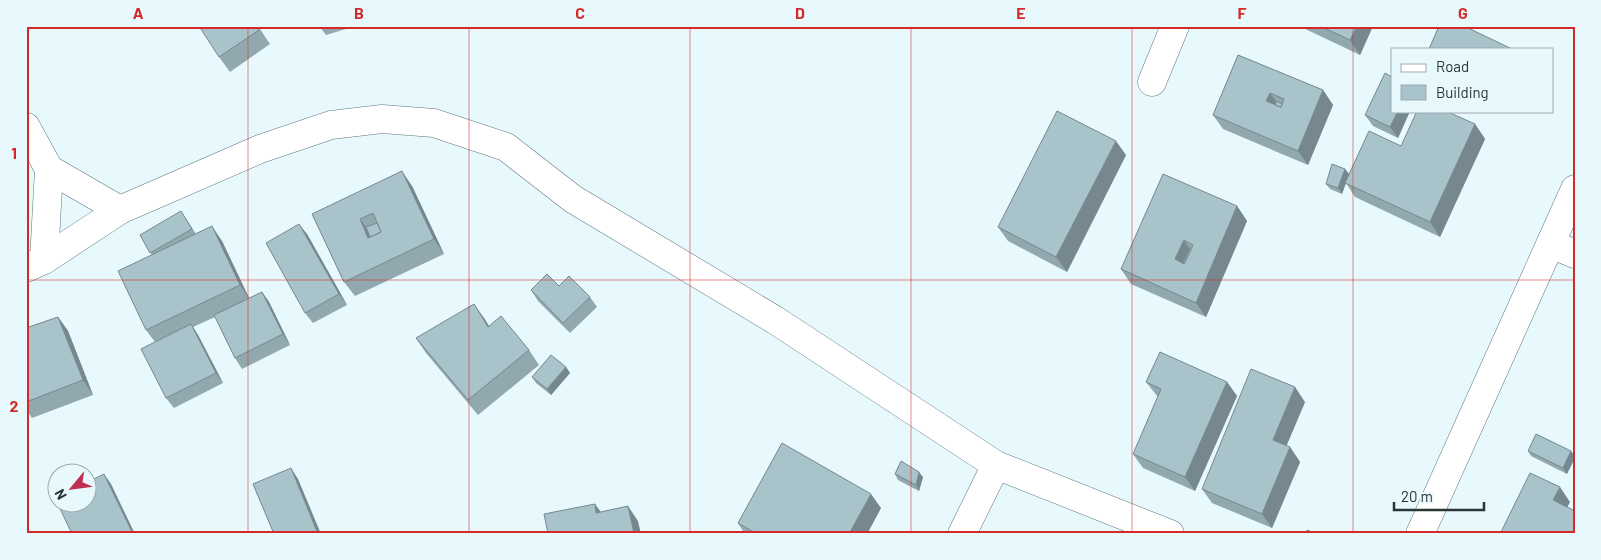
<svg xmlns="http://www.w3.org/2000/svg" width="1601" height="560" viewBox="0 0 1601 560" font-family="Barlow,sans-serif">
  <style>
    .lines { fill: none; stroke-linecap: round; stroke-linejoin: round }
    .minor-casing { stroke: #5e777e; stroke-width: 29 }
    .minor { stroke: #fff; stroke-width: 28 }
    .wall { fill: #91a8af }
    .shaded-wall { fill: #76888e }
    .building { fill: #a9c3cb; stroke: #76888e; fill-rule: evenodd }
    .grid { fill: none; stroke: #d62828; stroke-width: 1; stroke-opacity: 0.55 }
    .neatline { fill: none; stroke: #d62828; stroke-width: 2 }
    .grid-label { font-size: 16px; text-anchor: middle; font-weight: bold; fill: #d62828 }
  </style>
  <rect width="100%" height="100%" fill="#e8f9fe"/>
  <g class="lines">
    <defs>
      <g id="minor">
        <path d="M 1152,82 L 1175,26"/>
        <path d="M 26,127 L 49,169 L 44,260"/>
        <path d="M 49,169 L 120,210"/>
        <path d="M 1551,244 L 1575,254"/>
        <path d="M 26,268 L 44,260 L 120,210 L 260,149 L 331,125 L 382,119 L 434,123 L 506,147 L 573,199 L 775,320 L 996,465 L 1170,534"/>
        <path d="M 962,534 L 996,465"/>
        <path d="M 1420,534 L 1575,189"/>
      </g>
    </defs>
    <use href="#minor" class="minor-casing"/>
    <use href="#minor" class="minor"/>
  </g>
  <g class="wall">
    <path d="M 258,26 L 270,44 L 230,72 L 219,57 Z"/>
    <path d="M 319,26 L 356,26 L 326,35 Z"/>
    <path d="M 1299,26 L 1373,26 L 1360,55 Z"/>
    <path d="M 1238,55 L 1323,90 L 1333,105 L 1308,165 L 1223,129 L 1213,115 Z"/>
    <path d="M 1392,111 L 1410,111 L 1398,138 L 1373,126 L 1365,115 Z"/>
    <path d="M 1475,124 L 1485,139 L 1440,237 L 1355,197 L 1346,183 L 1342,194 L 1330,189 L 1326,184 L 1345,169 L 1349,174 L 1347,180 L 1401,146 Z"/>
    <path d="M 1126,155 L 1067,272 L 1008,241 L 998,227 Z"/>
    <path d="M 412,186 L 444,254 L 355,296 L 344,282 L 312,214 Z"/>
    <path d="M 1237,206 L 1247,221 L 1206,317 L 1131,284 L 1121,269 Z"/>
    <path d="M 185,217 L 196,234 L 222,241 L 249,298 L 262,292 L 269,302 L 290,345 L 242,369 L 235,358 L 215,317 L 193,327 L 198,335 L 223,383 L 174,408 L 166,398 L 155,342 L 146,330 L 152,255 L 140,235 Z"/>
    <path d="M 307,234 L 347,305 L 313,323 L 305,313 Z"/>
    <path d="M 559,286 L 590,297 L 597,307 L 570,333 L 538,301 L 531,290 Z"/>
    <path d="M 58,317 L 68,331 L 93,395 L 32,418 L 26,409 L 26,328 Z"/>
    <path d="M 484,318 L 489,326 L 529,350 L 539,365 L 478,415 L 426,353 L 416,338 Z"/>
    <path d="M 566,367 L 570,373 L 551,395 L 536,383 L 532,377 Z"/>
    <path d="M 1146,382 L 1227,382 L 1237,396 L 1195,491 L 1143,468 L 1133,454 L 1158,397 Z"/>
    <path d="M 1305,402 L 1286,446 L 1290,447 L 1300,462 L 1272,528 L 1212,503 L 1202,489 Z"/>
    <path d="M 1528,451 L 1571,451 L 1567,474 L 1531,456 Z"/>
    <path d="M 895,474 L 923,477 L 919,491 L 898,480 Z"/>
    <path d="M 881,508 L 867,534 L 745,534 L 738,523 Z"/>
  </g>
  <g class="shaded-wall">
    <path d="M 1357,26 L 1373,26 L 1360,55 L 1350,40 Z"/>
    <path d="M 1323,90 L 1333,105 L 1308,165 L 1298,151 Z"/>
    <path d="M 1270,93 L 1280,107 L 1266,101 Z"/>
    <path d="M 1398,111 L 1410,111 L 1398,138 L 1390,127 Z"/>
    <path d="M 1475,124 L 1485,139 L 1440,237 L 1430,222 Z"/>
    <path d="M 1116,141 L 1126,155 L 1067,272 L 1056,257 Z"/>
    <path d="M 1345,169 L 1349,174 L 1342,194 L 1338,188 Z"/>
    <path d="M 402,171 L 412,186 L 444,254 L 434,239 Z"/>
    <path d="M 1237,206 L 1247,221 L 1206,317 L 1196,303 Z"/>
    <path d="M 360,219 L 370,233 L 376,246 L 368,238 Z"/>
    <path d="M 299,224 L 307,234 L 347,305 L 339,294 Z"/>
    <path d="M 212,226 L 222,241 L 250,300 L 240,285 Z"/>
    <path d="M 1184,240 L 1194,255 L 1186,270 L 1175,259 Z"/>
    <path d="M 262,292 L 269,302 L 290,345 L 283,334 Z"/>
    <path d="M 474,304 L 484,318 L 498,341 L 488,327 Z"/>
    <path d="M 58,317 L 68,331 L 93,395 L 83,380 Z"/>
    <path d="M 191,324 L 198,335 L 223,383 L 216,373 Z"/>
    <path d="M 566,367 L 570,373 L 551,395 L 547,389 Z"/>
    <path d="M 1227,382 L 1237,396 L 1195,491 L 1185,477 Z"/>
    <path d="M 1295,387 L 1305,402 L 1283,454 L 1273,440 Z"/>
    <path d="M 1290,447 L 1300,462 L 1272,528 L 1262,514 Z"/>
    <path d="M 1571,451 L 1575,456 L 1575,458 L 1567,474 L 1563,468 Z"/>
    <path d="M 291,468 L 298,479 L 321,534 L 318,534 Z"/>
    <path d="M 919,472 L 923,477 L 919,491 L 916,485 Z"/>
    <path d="M 104,474 L 111,484 L 135,534 L 133,534 Z"/>
    <path d="M 1560,487 L 1570,502 L 1563,515 L 1553,500 Z"/>
    <path d="M 871,494 L 881,508 L 867,534 L 849,534 Z"/>
    <path d="M 595,504 L 605,518 L 596,513 Z"/>
    <path d="M 628,506 L 638,521 L 641,534 L 634,534 Z"/>
  </g>
  <g class="building">
    <path d="M 199,26 L 257,26 L 259,30 L 219,57 Z"/>
    <path d="M 1320,26 L 1357,26 L 1350,40 Z"/>
    <path d="M 1439,26 L 1464,26 L 1512,49 L 1429,49 Z"/>
    <path d="M 1238,55 L 1323,90 L 1298,151 L 1213,115 ZM 1270,93 L 1284,99 L 1281,107 L 1266,101 Z"/>
    <path d="M 1385,73 L 1392,77 L 1392,111 L 1398,111 L 1390,127 L 1365,115 Z"/>
    <path d="M 1276,101 L 1282,104 L 1281,107 L 1275,105 Z"/>
    <path d="M 1057,111 L 1116,141 L 1056,257 L 998,227 Z"/>
    <path d="M 1417,111 L 1446,111 L 1475,124 L 1430,222 L 1345,183 L 1369,131 L 1401,146 Z"/>
    <path d="M 1332,164 L 1345,169 L 1338,188 L 1326,184 Z"/>
    <path d="M 402,171 L 434,239 L 344,282 L 312,214 ZM 373,213 L 381,232 L 368,238 L 360,219 Z"/>
    <path d="M 1163,174 L 1237,206 L 1196,303 L 1121,269 ZM 1184,240 L 1193,245 L 1184,264 L 1175,259 Z"/>
    <path d="M 181,211 L 192,229 L 150,253 L 140,235 Z"/>
    <path d="M 377,223 L 381,232 L 370,237 L 366,227 Z"/>
    <path d="M 299,224 L 339,294 L 305,313 L 266,243 Z"/>
    <path d="M 212,226 L 240,285 L 146,330 L 118,271 Z"/>
    <path d="M 1190,249 L 1191,250 L 1184,264 L 1183,263 Z"/>
    <path d="M 547,274 L 559,286 L 569,276 L 590,297 L 563,323 L 531,290 Z"/>
    <path d="M 262,292 L 283,334 L 235,358 L 214,315 Z"/>
    <path d="M 474,304 L 488,327 L 501,316 L 529,350 L 468,400 L 416,338 Z"/>
    <path d="M 58,317 L 83,380 L 26,402 L 26,328 Z"/>
    <path d="M 191,324 L 216,373 L 166,398 L 141,349 Z"/>
    <path d="M 1160,352 L 1227,382 L 1185,477 L 1133,454 L 1161,389 L 1146,382 Z"/>
    <path d="M 551,355 L 566,367 L 547,389 L 532,377 Z"/>
    <path d="M 1251,369 L 1295,387 L 1273,440 L 1290,447 L 1262,514 L 1202,489 Z"/>
    <path d="M 1536,434 L 1571,451 L 1563,468 L 1528,451 Z"/>
    <path d="M 782,443 L 871,494 L 849,534 L 757,534 L 738,523 Z"/>
    <path d="M 901,461 L 919,472 L 916,485 L 895,474 Z"/>
    <path d="M 291,468 L 318,534 L 274,534 L 253,484 Z"/>
    <path d="M 1530,473 L 1560,487 L 1553,500 L 1575,511 L 1575,534 L 1500,534 Z"/>
    <path d="M 104,474 L 133,534 L 72,534 L 55,498 L 58,496 L 58,502 L 88,502 L 88,482 Z"/>
    <path d="M 595,504 L 596,513 L 628,506 L 634,534 L 548,534 L 544,514 Z"/>
    <path d="M 1307,530 L 1317,534 L 1306,534 Z"/>
  </g>
  <path class="grid" d="M 248,26 L 248,534M 469,26 L 469,534M 690,26 L 690,534M 911,26 L 911,534M 1132,26 L 1132,534M 1353,26 L 1353,534M 26,280 L 1575,280"/>
  <rect width="1601" height="560" fill="none" stroke="#e8f9fe" stroke-width="55"/>
  <rect x="1391" y="48" width="162" height="65" fill="#e8f9fe" stroke="#9cabaf"/>
  <rect x="1401" y="64" width="25" height="8" fill="#ffffff" stroke="#9cabaf"/>
  <text x="1436" y="72" font-size="15" fill="#2a3538">Road</text>
  <rect x="1401" y="85" width="25" height="15" fill="#a9c3cb" stroke="#9cabaf"/>
  <text x="1436" y="98" font-size="15" fill="#2a3538">Building</text>
  <g transform="translate(72 488) rotate(241)"><circle r="24" fill="#e8f9fe" stroke="#9cabaf"/>
  <path d="M0-4L9 19L0 12L-9 19Z" fill="#bf2f51"/>
  <text y="-8" font-size="14" font-weight="bold" text-anchor="middle" fill="#2a3538">N</text>
  </g>
  <path d="M1394 502v8h90v-8" fill="none" stroke="#2a3538" stroke-width="2.5"/>
  <text x="1401" y="502" font-size="15" fill="#2a3538" stroke="#e8f9fe" stroke-width="4" paint-order="stroke">20 m</text>
  <rect x="28" y="28" width="1546" height="504" class="neatline"/>
  <g class="grid-label">
    <text x="138" y="19">A</text>
    <text x="359" y="19">B</text>
    <text x="580" y="19">C</text>
    <text x="800" y="19">D</text>
    <text x="1021" y="19">E</text>
    <text x="1242" y="19">F</text>
    <text x="1463" y="19">G</text>
    <text x="14" y="159">1</text>
    <text x="14" y="412">2</text>
  </g>
</svg>
